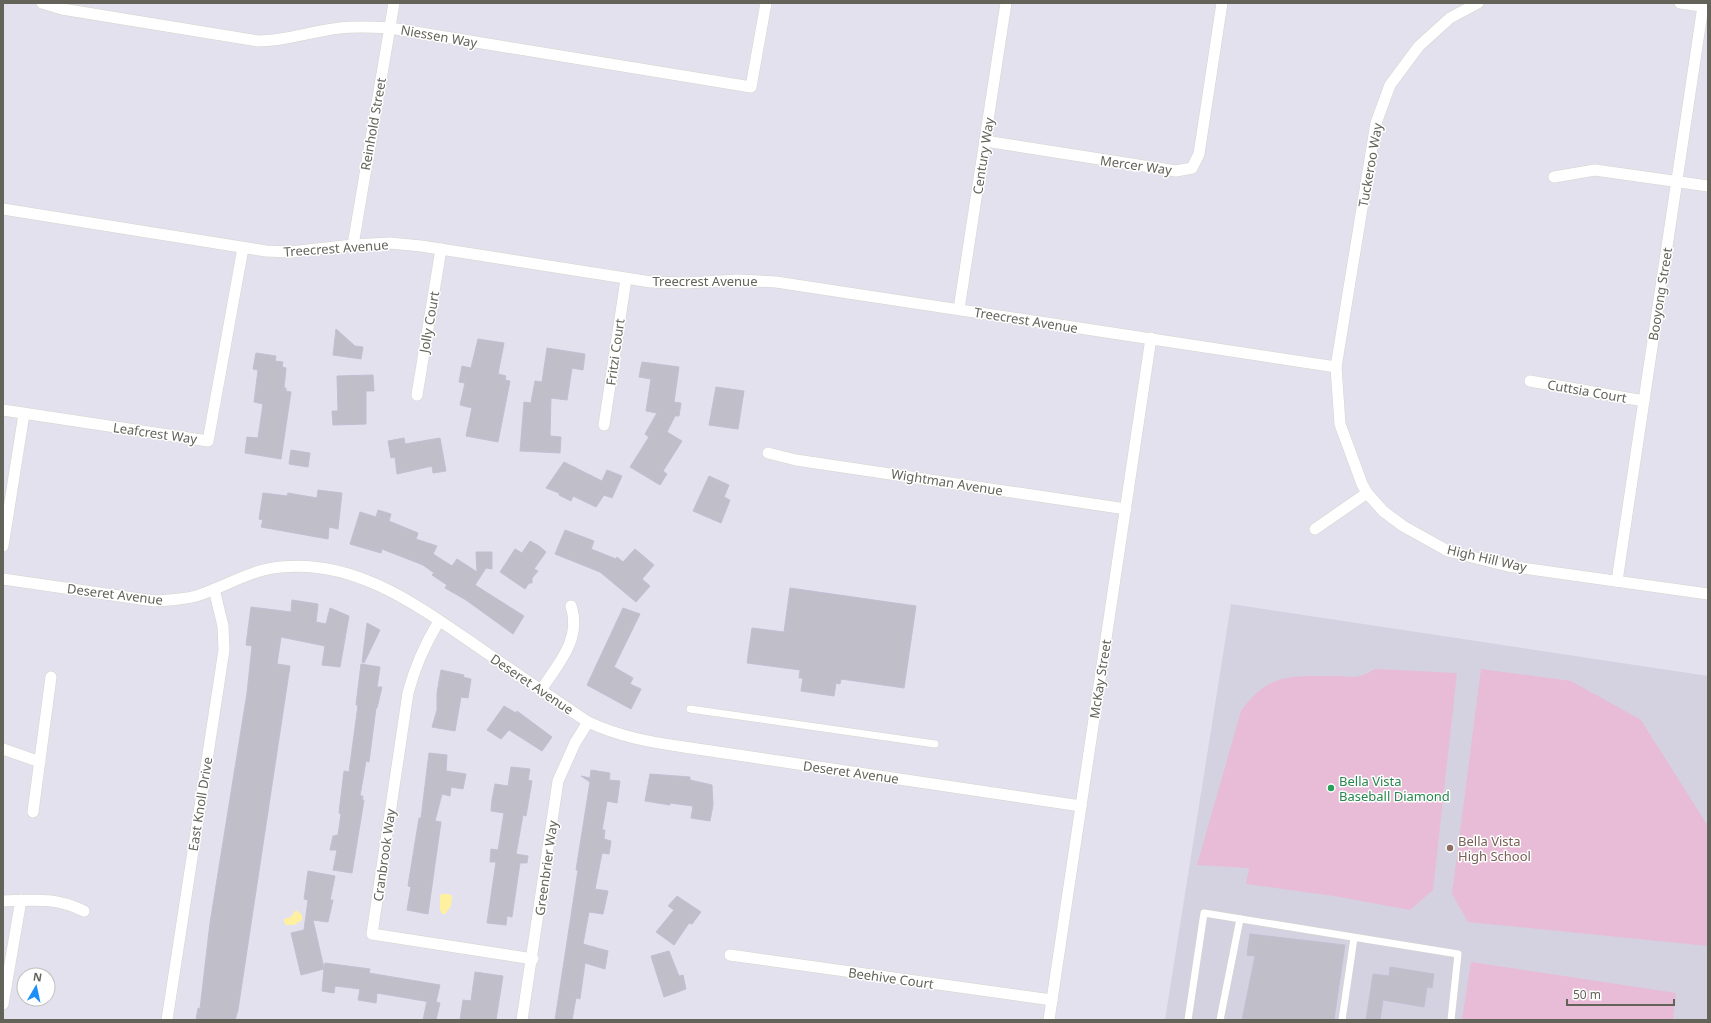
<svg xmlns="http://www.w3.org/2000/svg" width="1711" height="1023" viewBox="0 0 1711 1023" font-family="'Noto Sans',sans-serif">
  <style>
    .education { fill: #d4d2e0 }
    .green { fill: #e8bbd6 }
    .water { fill: #fff0a0 }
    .building { fill: #bfbec9; stroke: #c1bfd3 }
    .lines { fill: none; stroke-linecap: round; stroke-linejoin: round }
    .service-casing { stroke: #d4d5cd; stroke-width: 8 }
    .minor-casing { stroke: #d4d5cd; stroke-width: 12 }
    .tertiary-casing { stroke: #d4d5cd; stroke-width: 12 }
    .service { stroke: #fff; stroke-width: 7 }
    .minor { stroke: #fff; stroke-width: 11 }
    .tertiary { stroke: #fff; stroke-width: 11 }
    .leisure-dot { fill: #2e9e5b; stroke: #fff; stroke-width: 1.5 }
    .education-dot { fill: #8d6e63; stroke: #fff; stroke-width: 1.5 }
    .labels { text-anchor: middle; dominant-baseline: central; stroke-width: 3; stroke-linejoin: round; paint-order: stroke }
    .street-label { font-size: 13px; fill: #64635a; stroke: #fff }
    .leisure-label { font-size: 13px; fill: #27864d; stroke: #fff; text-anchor: start }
    .education-label { font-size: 13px; fill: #785e54; stroke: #fff; text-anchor: start }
  </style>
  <rect width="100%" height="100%" fill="#e3e1ee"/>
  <path class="education" d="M 1231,604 L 1708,676 L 1708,1020 L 1165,1020 Z"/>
  <g class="green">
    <path d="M 1375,669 L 1457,673 L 1433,890 L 1410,910 L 1334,896 L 1246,884 L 1249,868 L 1197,865 L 1241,711 C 1269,672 1291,676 1336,676 C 1355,677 1358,679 1375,669 Z"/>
    <path d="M 1481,669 L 1571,681 L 1641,720 L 1708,826 L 1708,946 L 1468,922 L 1452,894 Z"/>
    <path d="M 1471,962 L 1676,993 L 1673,1020 L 1462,1020 Z"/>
  </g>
  <g class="water">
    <path d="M 443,894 L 448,894 L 452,896 L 451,906 L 445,914 L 442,914 L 440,909 L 440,895 Z"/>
    <path d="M 296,910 L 302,915 L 302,920 L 294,925 L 286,925 L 284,922 L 284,919 L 291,917 Z"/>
  </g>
  <g class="building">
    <path d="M 336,329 L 355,346 L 363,347 L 361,359 L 333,355 Z"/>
    <path d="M 478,339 L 504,343 L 498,374 L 506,376 L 505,380 L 510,381 L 498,442 L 466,436 L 472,408 L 460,405 L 465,383 L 459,382 L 462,366 L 471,368 Z"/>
    <path d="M 547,348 L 585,354 L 583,370 L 572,368 L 567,400 L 551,398 L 550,436 L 561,437 L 560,453 L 520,451 L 524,402 L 531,403 L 535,381 L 542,382 Z"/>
    <path d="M 256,353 L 276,356 L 275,361 L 283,362 L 282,367 L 286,368 L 284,388 L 286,388 L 286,391 L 291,392 L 281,459 L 245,453 L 247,437 L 258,438 L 263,404 L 254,402 L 258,370 L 253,369 Z"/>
    <path d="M 642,362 L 679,367 L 674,402 L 681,403 L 679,416 L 675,416 L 667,432 L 682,441 L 663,471 L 667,474 L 660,485 L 630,467 L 649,437 L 645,434 L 657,413 L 646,411 L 651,379 L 639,377 Z"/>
    <path d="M 373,375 L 374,391 L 366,391 L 366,424 L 333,425 L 332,411 L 338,411 L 337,376 Z"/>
    <path d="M 716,387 L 744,391 L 738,429 L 709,425 Z"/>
    <path d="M 404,438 L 405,444 L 440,438 L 446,471 L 433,473 L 432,466 L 397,474 L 395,457 L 391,458 L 388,441 Z"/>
    <path d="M 291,450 L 310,453 L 308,467 L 289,464 Z"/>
    <path d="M 564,462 L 602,481 L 607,470 L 622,476 L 612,498 L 604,495 L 596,507 L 573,496 L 571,501 L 559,495 L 559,493 L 546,488 Z"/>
    <path d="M 709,476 L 729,485 L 724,497 L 730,500 L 721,523 L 693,511 Z"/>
    <path d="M 318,490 L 342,493 L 338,529 L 329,527 L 328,539 L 261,527 L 263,520 L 259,519 L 263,493 L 287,496 L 288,493 L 317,498 Z"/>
    <path d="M 378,510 L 391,514 L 389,521 L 418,533 L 416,539 L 437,546 L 433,554 L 452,566 L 457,559 L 477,572 L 476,552 L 492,552 L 492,569 L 486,568 L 475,585 L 524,616 L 513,634 L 466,600 L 445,588 L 447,585 L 432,575 L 434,573 L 423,565 L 382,549 L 381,553 L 350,544 L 360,512 L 376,517 Z"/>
    <path d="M 565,530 L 594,541 L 591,549 L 616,559 L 617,557 L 623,562 L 635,549 L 654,565 L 642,579 L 650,586 L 636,602 L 600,572 L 555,554 Z"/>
    <path d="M 530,541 L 539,546 L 546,552 L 534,569 L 538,571 L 532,578 L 532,583 L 529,583 L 525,589 L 500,572 L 515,549 L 522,553 Z"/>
    <path d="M 790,588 L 916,606 L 904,688 L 841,679 L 840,684 L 836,683 L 834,696 L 801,691 L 803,678 L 799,678 L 800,670 L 747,663 L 752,628 L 784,632 Z"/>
    <path d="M 292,600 L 318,604 L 316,622 L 326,624 L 330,608 L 349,616 L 340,667 L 322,665 L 325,646 L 281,637 L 277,664 L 290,666 L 238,1010 L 235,1020 L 196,1020 L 198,1008 L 200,1009 L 210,923 L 247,693 L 252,646 L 246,645 L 251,607 L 291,612 Z"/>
    <path d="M 623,608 L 640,614 L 614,667 L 633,678 L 630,684 L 641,689 L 631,709 L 587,685 Z"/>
    <path d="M 367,623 L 380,630 L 364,663 L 362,662 Z"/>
    <path d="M 361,664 L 380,667 L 377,687 L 382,687 L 377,708 L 376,708 L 369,762 L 366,761 L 360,796 L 363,796 L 362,800 L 364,800 L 352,873 L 333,870 L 337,850 L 330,850 L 333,836 L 338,835 L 341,814 L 339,813 L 344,771 L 349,772 L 358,705 L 356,705 Z"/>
    <path d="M 441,670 L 464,675 L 463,677 L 471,679 L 468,698 L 461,697 L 455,731 L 432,727 L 437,710 L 437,693 Z"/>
    <path d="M 504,706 L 516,713 L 517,711 L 552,737 L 542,751 L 509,730 L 501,739 L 487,730 Z"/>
    <path d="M 429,753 L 447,755 L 446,771 L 466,774 L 463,789 L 451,787 L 450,796 L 442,794 L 435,821 L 441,822 L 428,914 L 407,910 L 411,887 L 408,886 L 419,818 L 421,818 Z"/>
    <path d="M 511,767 L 530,769 L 528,780 L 532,781 L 526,816 L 523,815 L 516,854 L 528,856 L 527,863 L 520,863 L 512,917 L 507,916 L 506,925 L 487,923 L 496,862 L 490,862 L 491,849 L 498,850 L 504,813 L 491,811 L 492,800 L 495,784 L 508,786 Z"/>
    <path d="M 591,770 L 610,773 L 609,780 L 620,781 L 617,803 L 607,801 L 602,830 L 605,830 L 604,839 L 611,841 L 609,854 L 602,853 L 595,889 L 608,891 L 603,914 L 589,912 L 583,944 L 608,951 L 605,969 L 585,963 L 580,999 L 576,998 L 572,1020 L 555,1020 L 578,870 L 576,870 L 590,782 L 581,776 L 590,778 Z"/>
    <path d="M 650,774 L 690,777 L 690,780 L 712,785 L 713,805 L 710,821 L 691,818 L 693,806 L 670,803 L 670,805 L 645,801 Z"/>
    <path d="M 308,871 L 335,876 L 330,900 L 333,900 L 328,922 L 313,920 L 324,968 L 325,963 L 370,969 L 369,973 L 440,985 L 436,1002 L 440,1003 L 436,1020 L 423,1020 L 427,1001 L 430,1002 L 377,993 L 376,1003 L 358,1000 L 360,989 L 335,986 L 334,993 L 322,991 L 324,969 L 301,975 L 291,933 L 304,930 L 308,900 L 304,899 Z"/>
    <path d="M 677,896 L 701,912 L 692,924 L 689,923 L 674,945 L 656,932 L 674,910 L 668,906 Z"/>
    <path d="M 1250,934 L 1345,945 L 1334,1020 L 1242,1020 L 1255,956 L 1247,955 Z"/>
    <path d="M 669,951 L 679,976 L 683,975 L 686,989 L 664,997 L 651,956 Z"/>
    <path d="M 1390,967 L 1434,974 L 1432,988 L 1427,987 L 1424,1007 L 1383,1000 L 1380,1020 L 1366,1020 L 1373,974 L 1389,976 Z"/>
    <path d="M 475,972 L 503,976 L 496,1020 L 460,1020 L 463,1000 L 471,1001 Z"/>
  </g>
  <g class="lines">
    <defs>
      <g id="service">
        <path d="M 690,709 L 935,744"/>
        <path d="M 1188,1020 L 1204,913 L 1458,954 L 1451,1020"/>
        <path d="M 1220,1020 L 1240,919"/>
        <path d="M 1342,1020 L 1354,938"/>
      </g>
      <g id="minor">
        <path d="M 42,3 L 62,9 L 258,41 C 288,41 311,31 340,28 C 357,26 373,27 390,28 L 751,87 L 766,3"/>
        <path d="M 1478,3 L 1450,18 L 1419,46 L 1390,85 L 1376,123 L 1336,367 L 1340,424 L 1362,484 L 1367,493 L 1383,511 L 1403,526 L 1448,551 L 1508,566 L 1708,594"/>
        <path d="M 1680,3 L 1708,7"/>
        <path d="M 985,141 L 1176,171 L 1192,168 L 1199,154 L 1222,3"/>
        <path d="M 1554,177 L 1595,170 L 1708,186"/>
        <path d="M 353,245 L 394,3"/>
        <path d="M 959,309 L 1006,3"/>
        <path d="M 1530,381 L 1644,401"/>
        <path d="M 417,395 L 441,249"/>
        <path d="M 3,410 L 208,441 L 243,248"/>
        <path d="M 604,425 L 626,279"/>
        <path d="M 768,453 L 796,460 L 1126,509"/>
        <path d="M 1315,529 L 1367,493"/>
        <path d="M 3,546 L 24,414"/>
        <path d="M 3,579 L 154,601 C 168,600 182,600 196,596 C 225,587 249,570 281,567 C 358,559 421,608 481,649 C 516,673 552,698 588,722 C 621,737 649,742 684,747 L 1081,806"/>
        <path d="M 1617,581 L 1703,6"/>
        <path d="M 439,621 C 425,644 415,666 408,693 L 372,934 L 533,959"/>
        <path d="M 541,690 C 558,664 582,639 571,606"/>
        <path d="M 3,749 L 40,762"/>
        <path d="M 33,812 L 51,677"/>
        <path d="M 3,901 C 35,900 55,897 84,911"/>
        <path d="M 730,955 L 1052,1000"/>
        <path d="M 3,1004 L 21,900"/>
        <path d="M 167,1020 L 224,650 L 223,626 L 214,589"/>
        <path d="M 522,1020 L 558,781 L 575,743 L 588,722"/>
      </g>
      <g id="tertiary">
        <path d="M 3,209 L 266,251 L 290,252 L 353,245 L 390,243 L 421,246 L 651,282 L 687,283 L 738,280 L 776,282 L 1336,367"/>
        <path d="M 1049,1020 L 1151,338"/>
      </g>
    </defs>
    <use href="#service" class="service-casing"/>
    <use href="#minor" class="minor-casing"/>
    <use href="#tertiary" class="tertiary-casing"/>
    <use href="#service" class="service"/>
    <use href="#minor" class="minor"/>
    <use href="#tertiary" class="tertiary"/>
  </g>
  <circle class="leisure-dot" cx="1331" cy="788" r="4"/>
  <circle class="education-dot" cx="1450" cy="848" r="4"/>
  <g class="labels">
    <g class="street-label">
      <text transform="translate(439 36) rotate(10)">Niessen Way</text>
      <text transform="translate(373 124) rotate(-80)">Reinhold Street</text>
      <text transform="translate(983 156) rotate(-81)">Century Way</text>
      <text transform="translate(1136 165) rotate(8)">Mercer Way</text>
      <text transform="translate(1370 165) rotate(-80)">Tuckeroo Way</text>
      <text transform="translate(336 248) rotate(-4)">Treecrest Avenue</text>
      <text x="705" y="281">Treecrest Avenue</text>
      <text transform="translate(1660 294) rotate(-81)">Booyong Street</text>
      <text transform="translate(1026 320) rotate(9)">Treecrest Avenue</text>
      <text transform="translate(429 322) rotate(-80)">Jolly Court</text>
      <text transform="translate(615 352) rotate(-82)">Fritzi Court</text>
      <text transform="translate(1587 391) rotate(10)">Cuttsia Court</text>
      <text transform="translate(155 433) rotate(8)">Leafcrest Way</text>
      <text transform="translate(947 482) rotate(9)">Wightman Avenue</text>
      <text transform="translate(1487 558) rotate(13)">High Hill Way</text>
      <text transform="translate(115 594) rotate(7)">Deseret Avenue</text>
      <text transform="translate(1100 679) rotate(-81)">McKay Street</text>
      <text transform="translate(532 684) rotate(34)">Deseret Avenue</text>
      <text transform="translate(851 772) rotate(8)">Deseret Avenue</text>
      <text transform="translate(200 804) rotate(-81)">East Knoll Drive</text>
      <text transform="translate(384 855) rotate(-82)">Cranbrook Way</text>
      <text transform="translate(546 868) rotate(-82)">Greenbrier Way</text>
      <text transform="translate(891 978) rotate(8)">Beehive Court</text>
    </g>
    <g class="leisure-label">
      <text x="1339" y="781">Bella Vista<tspan x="1339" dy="15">Baseball Diamond</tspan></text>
    </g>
    <g class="education-label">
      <text x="1458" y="841">Bella Vista<tspan x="1458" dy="15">High School</tspan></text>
    </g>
  </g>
  <rect width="1711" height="1023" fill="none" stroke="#64635a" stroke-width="8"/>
  <g transform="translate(36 987) rotate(9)"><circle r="19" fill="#ffffff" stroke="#c1c1bd"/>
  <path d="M0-3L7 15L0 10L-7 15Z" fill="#1d8ff9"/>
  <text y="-6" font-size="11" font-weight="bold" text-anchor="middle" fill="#64635a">N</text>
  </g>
  <path d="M1567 999v6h107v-6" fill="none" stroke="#64635a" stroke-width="2"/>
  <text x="1573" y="999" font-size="12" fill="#64635a" stroke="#ffffff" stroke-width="3" paint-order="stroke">50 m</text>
</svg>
